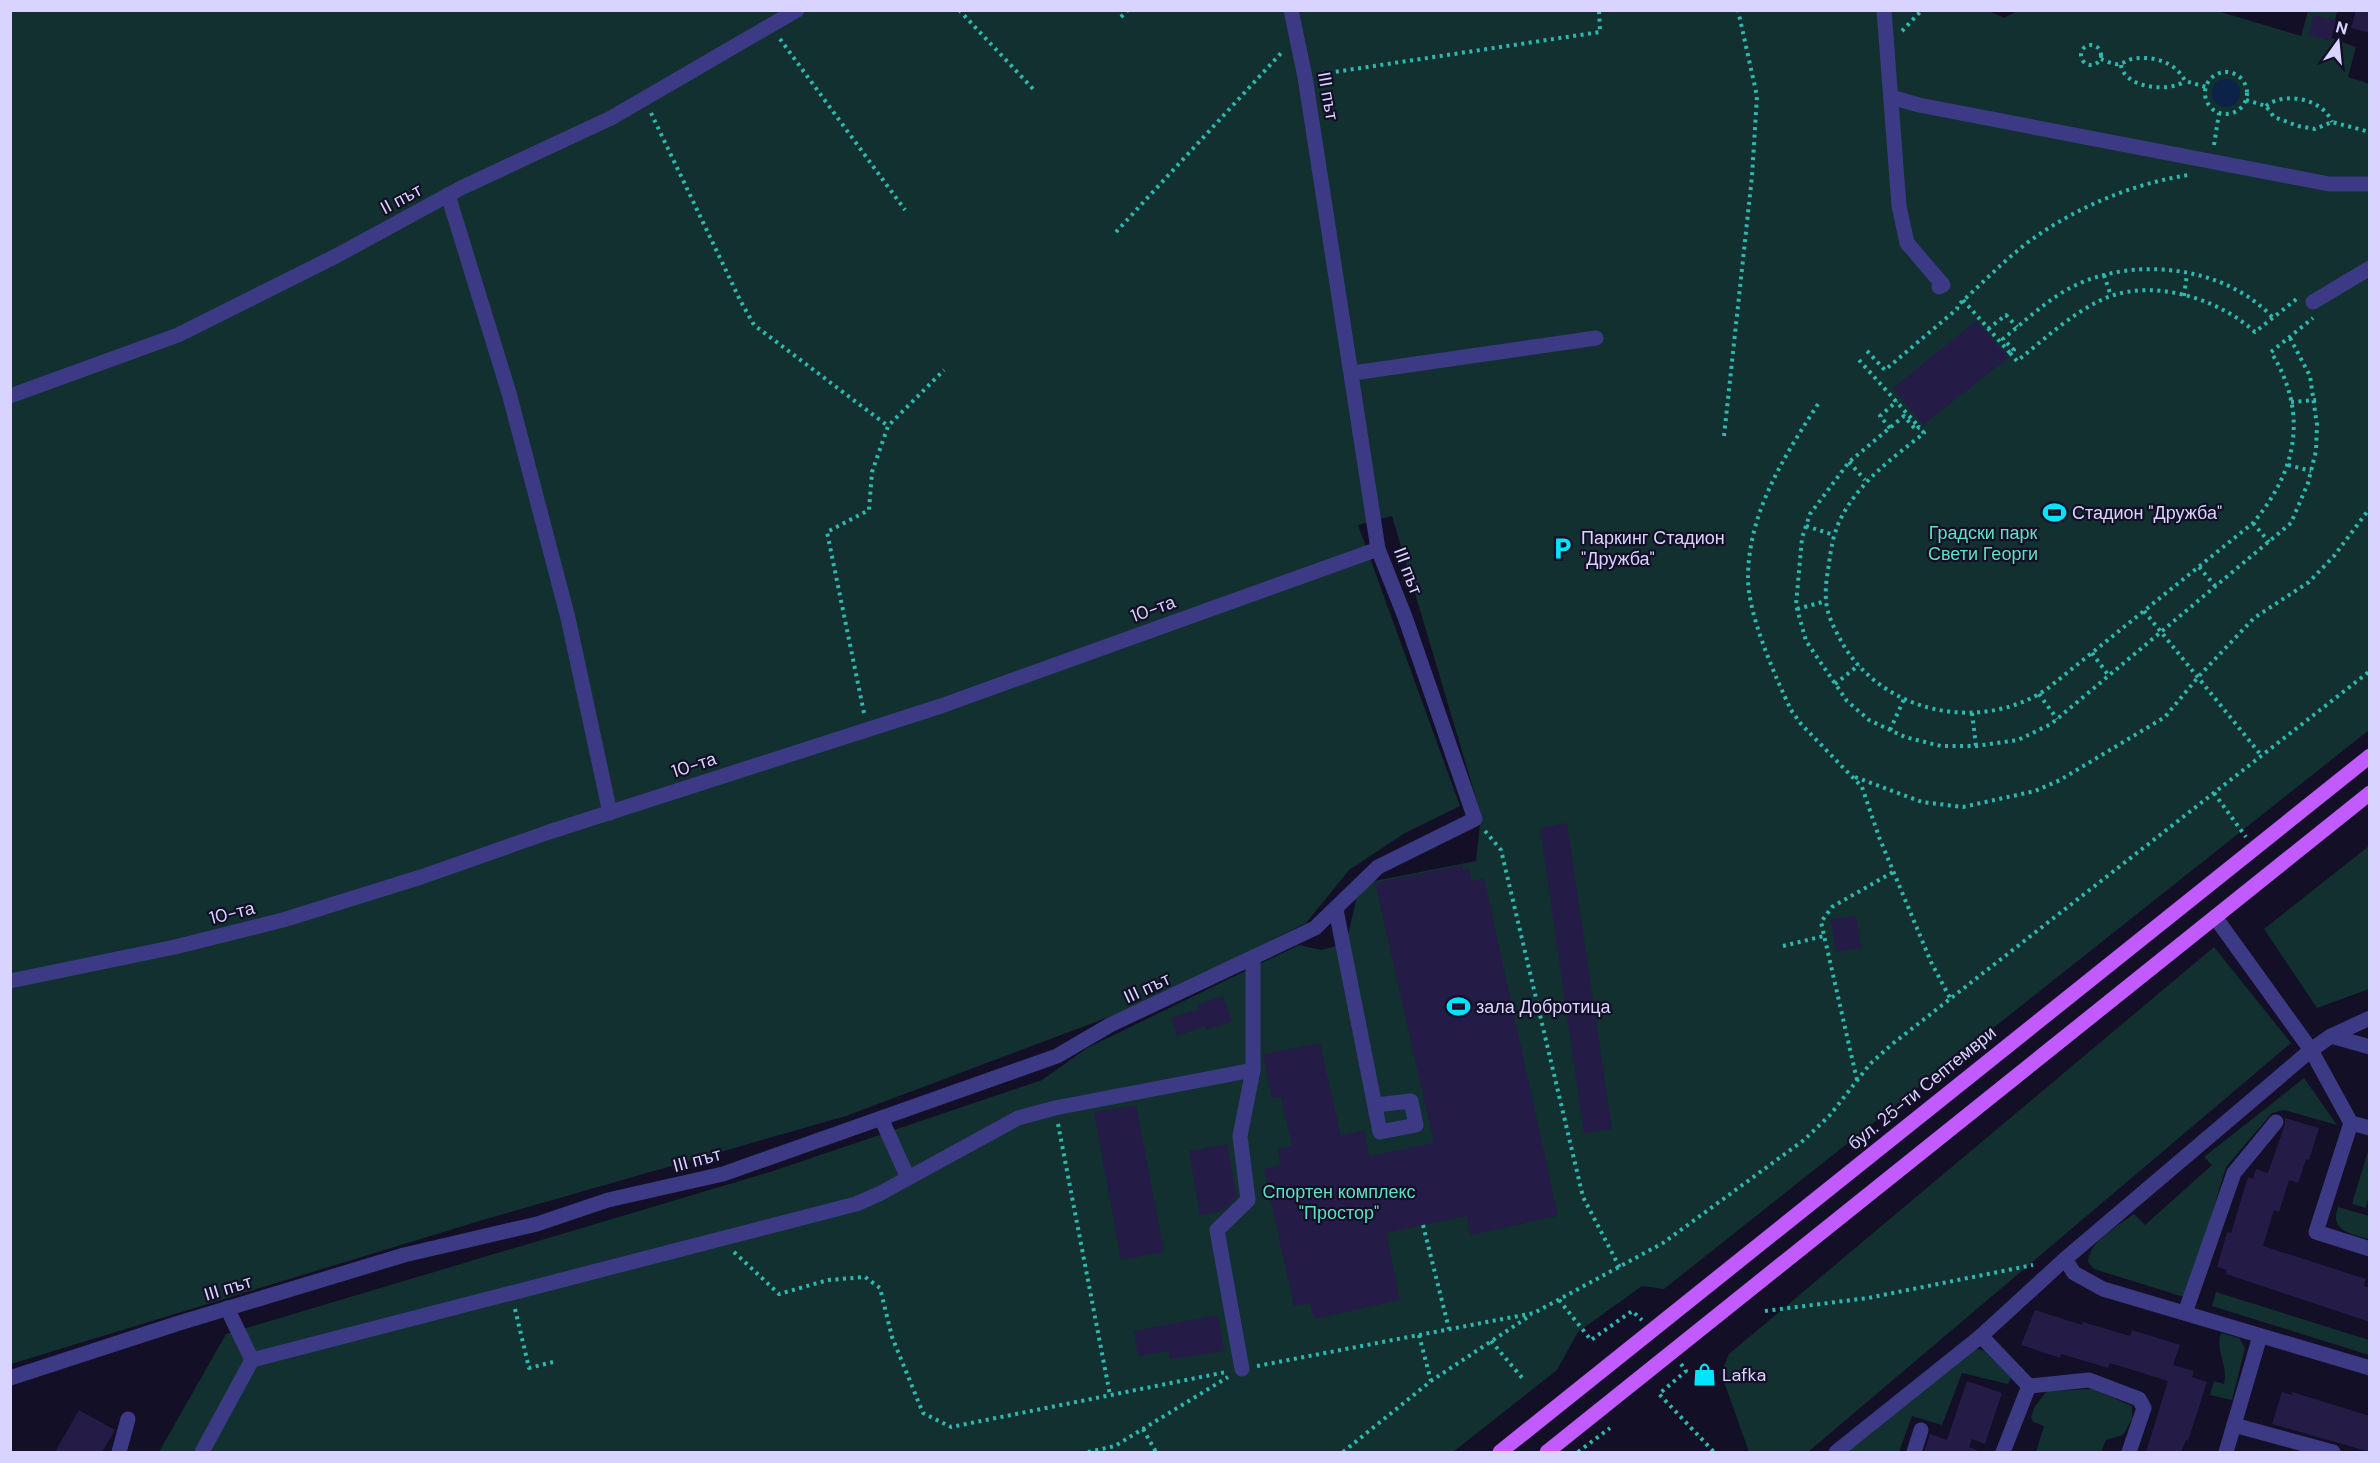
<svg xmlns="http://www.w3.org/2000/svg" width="2380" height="1463" viewBox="0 0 2380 1463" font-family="'DM Sans',sans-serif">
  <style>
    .green { fill: #12302f }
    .water { fill: #0c2248 }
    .building { fill: #241b47 }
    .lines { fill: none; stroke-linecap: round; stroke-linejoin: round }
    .path { stroke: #2fb8b0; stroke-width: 4; stroke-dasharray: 3 4.5; stroke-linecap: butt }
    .minor { stroke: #3d3a85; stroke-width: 15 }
    .major { stroke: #c25bff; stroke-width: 15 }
    .labels { text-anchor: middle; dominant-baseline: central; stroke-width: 4.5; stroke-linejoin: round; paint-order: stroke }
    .street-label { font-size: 18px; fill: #d9d4ff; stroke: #130f26 }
    .poi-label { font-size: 18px; fill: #d9d4ff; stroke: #130f26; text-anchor: start }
    .park-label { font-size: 18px; fill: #5fe0c0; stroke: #130f26 }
  </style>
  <rect width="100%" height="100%" fill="#130f26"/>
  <g class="green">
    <path d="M 1987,10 L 2004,18 L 2019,10 L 2214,10 L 2301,36 L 2308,11 L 2337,11 L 2331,38 L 2356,47 L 2348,77 L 2370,84 L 2369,730 L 1664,1289 L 1642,1286 L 1578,1332 L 1557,1370 L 1453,1452 L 159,1452 L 226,1334 L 773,1171 L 1042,1080 L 1087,1048 L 1299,945 L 1321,950 L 1340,945 L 1348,935 L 1357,896 L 1374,881 L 1476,861 L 1481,815 L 1392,516 L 1358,525 L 1460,806 L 1405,833 L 1349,870 L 1306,923 L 1146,1003 L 846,1116 L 486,1219 L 11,1364 L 11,11 Z"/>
    <path d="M 2369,846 L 2369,989 L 2317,1008 L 2264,929 Z"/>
    <path d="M 2214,947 L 2291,1043 L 1808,1452 L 1749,1452 L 1721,1373 L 1729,1354 Z"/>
    <path d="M 2304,1078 L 2337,1125 L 2284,1110 L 2272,1113 L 2226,1167 L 2187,1298 L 2094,1269 L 2088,1262 C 2089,1241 2118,1226 2134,1214 L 2145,1225 L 2212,1165 L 2204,1157 Z"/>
    <path d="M 2369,1148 L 2369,1195 L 2366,1208 L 2352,1204 Z"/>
    <path d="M 2338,1207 L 2369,1216 L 2369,1239 C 2351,1234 2329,1231 2338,1207 Z"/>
    <path d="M 2216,1292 L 2369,1340 L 2369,1355 L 2212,1306 Z"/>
    <path d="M 2221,1333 L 2239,1338 L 2245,1348 L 2232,1400 L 2210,1395 L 2214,1381 L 2224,1384 C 2229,1367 2215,1351 2221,1333 Z"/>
    <path d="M 1977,1349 L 1985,1351 L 2011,1378 L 2008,1384 L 1962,1373 L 1942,1425 L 1912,1416 L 1899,1452 L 1845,1452 L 1970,1351 Z"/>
    <path d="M 2093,1389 L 2132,1406 L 2132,1419 L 2123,1435 L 2106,1440 L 2101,1452 L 2036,1452 L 2044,1426 L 2033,1422 L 2031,1417 L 2035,1406 L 2047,1391 Z"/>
  </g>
  <circle class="water" cx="2226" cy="93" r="14"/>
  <g class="building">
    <path d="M 2356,10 L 2370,10 L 2370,33 L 2351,28 Z"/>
    <path d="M 2314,15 L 2336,20 L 2331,41 L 2308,35 Z"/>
    <path d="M 1976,321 L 2009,357 L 1923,425 L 1893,388 Z"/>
    <path d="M 1567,823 L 1612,1129 L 1584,1133 L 1540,828 Z"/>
    <path d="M 1463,865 L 1463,870 L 1469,869 L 1472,881 L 1484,878 L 1558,1216 L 1470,1235 L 1467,1216 L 1386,1233 L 1400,1300 L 1314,1319 L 1310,1303 L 1294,1306 L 1264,1169 L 1281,1165 L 1277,1149 L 1292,1146 L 1281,1097 L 1272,1098 L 1263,1054 L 1320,1043 L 1341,1136 L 1364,1130 L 1369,1156 L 1434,1143 L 1375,883 Z"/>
    <path d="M 1856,916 L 1861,948 L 1836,952 L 1831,919 Z"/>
    <path d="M 1223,996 L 1232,1021 L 1207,1030 L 1205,1026 L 1177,1036 L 1171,1018 L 1199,1009 L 1197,1005 Z"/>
    <path d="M 1136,1105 L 1164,1252 L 1121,1260 L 1094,1112 Z"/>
    <path d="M 2285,1118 L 2319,1128 L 2309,1160 L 2306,1159 L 2298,1183 L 2289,1180 L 2279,1212 L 2274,1210 L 2263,1246 L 2366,1279 L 2364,1286 L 2370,1288 L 2370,1322 L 2226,1274 L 2227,1270 L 2217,1267 L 2227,1232 L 2231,1233 L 2248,1177 L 2253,1179 L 2256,1169 L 2268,1173 L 2285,1124 Z"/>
    <path d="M 1227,1144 L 1237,1198 L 1222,1211 L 1200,1215 L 1189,1151 Z"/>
    <path d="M 2035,1310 L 2082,1325 L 2083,1322 L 2130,1336 L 2132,1330 L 2180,1345 L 2173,1365 L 2194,1371 L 2192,1377 L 2207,1382 L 2188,1441 L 2186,1440 L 2181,1452 L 2146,1452 L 2168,1381 L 2110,1363 L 2108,1368 L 2061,1354 L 2060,1358 L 2021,1345 Z"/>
    <path d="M 1218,1315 L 1224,1351 L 1170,1359 L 1169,1351 L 1138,1356 L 1134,1331 Z"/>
    <path d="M 1967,1381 L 2002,1393 L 1985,1444 L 1972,1439 L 1969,1447 L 1977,1450 L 1976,1452 L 1924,1452 L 1930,1434 L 1947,1440 Z"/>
    <path d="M 2282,1392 L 2292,1395 L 2292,1392 L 2370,1416 L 2370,1452 L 2272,1424 Z"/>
    <path d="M 79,1410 L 115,1430 L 102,1452 L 55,1452 Z"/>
  </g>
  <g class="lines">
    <g class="path">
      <path d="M 959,10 L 1035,91"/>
      <path d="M 1121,17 L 1128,10"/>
      <path d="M 1902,31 L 1922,10"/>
      <path d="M 780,39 L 905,210"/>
      <circle cx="2091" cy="55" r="10"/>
      <path d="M 2101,59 C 2106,61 2114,65 2119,64 C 2123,64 2127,60 2132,59 C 2152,55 2176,62 2185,81 L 2206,87"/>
      <path d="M 2121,65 C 2124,88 2169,93 2185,81"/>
      <circle cx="2226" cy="93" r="21"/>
      <path d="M 1321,74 L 1600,32 L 1599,10"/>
      <path d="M 2246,100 L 2266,106 L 2274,117 L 2298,126 L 2315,129 L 2332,122 L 2370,132"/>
      <path d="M 2266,106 C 2285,91 2323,99 2332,122"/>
      <path d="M 651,113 L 740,300 L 754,325 L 888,426"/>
      <path d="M 2214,145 L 2219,113"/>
      <path d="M 1116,232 L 1283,51"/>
      <path d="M 2104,275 L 2111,296"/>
      <path d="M 2184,296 L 2187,274"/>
      <path d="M 1963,300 L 2010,353"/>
      <path d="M 2272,317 C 2226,267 2137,256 2076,285 C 2050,297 2025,321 2003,339 L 2014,350 L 2010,353 L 2017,361 C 2046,338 2074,311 2108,297 C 2156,279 2219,299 2255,332 L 2299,297"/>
      <path d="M 1988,329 L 2006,315 L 2017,327"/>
      <path d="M 2290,338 L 2310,376 L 2317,425 L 2316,451 L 2308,483 L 2291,523 L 2051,724 L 2018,740 L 1976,746 L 1941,746 L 1905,737 L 1890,730 L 1869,720 L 1847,701 L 1806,641 L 1796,605 L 1802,538 L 1810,514 L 1849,462 L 1904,416 L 1916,430 L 1919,427 L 1924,433 C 1893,458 1862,479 1842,516 C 1834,531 1831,547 1829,564 C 1827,575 1825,588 1826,600 C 1827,616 1836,632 1844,646 C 1886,714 1981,733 2047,689 L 2253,523 C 2297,471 2309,413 2271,352 L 2313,318"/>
      <path d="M 1867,351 L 1885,370 L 1957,309 L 1958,305 C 1982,284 2004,260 2031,240 C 2077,207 2132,184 2188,175"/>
      <path d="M 1859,360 L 1919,427"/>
      <path d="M 2291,402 L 2316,400"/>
      <path d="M 1818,404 C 1784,457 1749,511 1748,576 C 1747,613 1775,676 1791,710 L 1801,724 L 1862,787 L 1879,837 L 1931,962 L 1950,998"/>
      <path d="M 1890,428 L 1880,416 L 1897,401"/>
      <path d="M 1724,436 L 1752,176 L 1757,96 L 1738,10"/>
      <path d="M 1849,462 L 1865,480"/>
      <path d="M 2288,465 L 2311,471"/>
      <path d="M 2253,523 L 2269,542"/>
      <path d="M 1806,526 L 1834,535"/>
      <path d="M 2199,567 L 2216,587"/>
      <path d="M 1797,609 L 1826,601"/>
      <path d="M 2144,611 L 2261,755"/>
      <path d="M 2092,653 L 2109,676"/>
      <path d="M 1835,684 L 1859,665"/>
      <path d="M 2039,694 L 2057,719"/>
      <path d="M 864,713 L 827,532 L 869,510 L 872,472 L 888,426 L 944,370"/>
      <path d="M 1972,713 L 1976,746"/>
      <path d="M 1890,730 L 1904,699"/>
      <path d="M 1855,777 L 1922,802 L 1963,807 L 2035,791 L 2060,780 L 2165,717 L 2199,676 L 2254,618 L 2309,582 L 2334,556 L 2370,508"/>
      <path d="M 2214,793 L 2246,837"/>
      <path d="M 1485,831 L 1501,850 L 1583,1197 L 1620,1268"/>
      <path d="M 1783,946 L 1824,936"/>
      <path d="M 1857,1080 L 1821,922 L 1832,907 L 1893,872"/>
      <path d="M 1058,1124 L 1110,1395"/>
      <path d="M 1423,1225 L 1449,1329"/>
      <path d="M 734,1252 L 779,1294 L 828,1280 L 865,1277 L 880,1288 L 892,1337 L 923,1413 L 951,1427 L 1226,1372"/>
      <path d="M 1559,1300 L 1591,1340 L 1632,1311 L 1642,1320"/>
      <path d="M 515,1309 L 529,1368 L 553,1362"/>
      <path d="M 1765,1311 L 1868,1298 L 2033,1265"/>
      <path d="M 1419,1335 L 1431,1381"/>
      <path d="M 1491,1341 L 1524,1380"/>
      <path d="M 1681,1364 L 1686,1371 L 1659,1394 L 1714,1452"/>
      <path d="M 1257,1366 L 1534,1313 L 1663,1243 L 1804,1140 L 1830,1115 L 1870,1064 L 1891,1045 L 2370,671"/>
      <path d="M 1143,1429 L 1156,1452"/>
      <path d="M 1088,1452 L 1115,1446 L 1228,1377"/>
      <path d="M 1343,1452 L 1431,1381 L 1531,1315"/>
      <path d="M 1578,1452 L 1610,1428"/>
    </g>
    <g class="minor">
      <path d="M 1884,10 L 1899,206 L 1907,243 L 1943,285 L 1939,287"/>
      <path d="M 1891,97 L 1919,105 L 2329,184 L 2370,184"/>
      <path d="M 448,195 L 509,393 L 568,618 L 610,813"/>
      <path d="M 2313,302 L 2370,268"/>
      <path d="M 1353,373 L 1596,338"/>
      <path d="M 10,396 L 178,335 L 336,256 L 461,188 L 611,118 L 797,10"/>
      <path d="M 1336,910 L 1380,1132 L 1416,1125 L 1411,1101 L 1375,1105"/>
      <path d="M 2215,917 L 2311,1050 L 2351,1123 L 2316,1232 L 2370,1249"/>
      <path d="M 10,981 L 175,947 L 283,920 L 421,877 L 549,832 L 941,706 L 1378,549"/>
      <path d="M 2331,1036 L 2370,1047"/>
      <path d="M 881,1118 L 908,1178"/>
      <path d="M 2351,1123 L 2370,1128"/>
      <path d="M 2065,1259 L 2074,1273 L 2103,1289 L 2370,1368"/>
      <path d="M 227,1308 L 252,1360"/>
      <path d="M 2185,1313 L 2234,1173 L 2276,1122"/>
      <path d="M 1981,1336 L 2029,1386 L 2003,1452"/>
      <path d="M 1242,1369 L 1217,1230 L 1248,1200 L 1240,1136 L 1253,1070 L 1253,959"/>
      <path d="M 10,1378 L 176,1324 L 404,1255 L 537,1224 L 608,1200 L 723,1174 L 1057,1056 L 1110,1025 L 1315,928 L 1378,867 L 1475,819 L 1405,617 L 1378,549 L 1305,77 L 1291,10"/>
      <path d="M 2029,1386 L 2089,1380 L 2139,1399 L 2144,1408 L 2129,1452"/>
      <path d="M 2234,1425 L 2333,1452"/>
      <path d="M 119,1452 L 128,1419"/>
      <path d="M 202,1452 L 252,1360 L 856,1204 L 879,1194 L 1018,1118 L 1055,1108 L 1253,1070"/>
      <path d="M 1836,1452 L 1981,1336 L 2065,1259 L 2311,1050 L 2331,1036 L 2370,1018"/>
      <path d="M 1914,1452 L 1921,1430"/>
      <path d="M 2226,1452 L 2260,1336"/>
    </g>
    <g class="major">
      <path d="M 1500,1452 L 2370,756"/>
      <path d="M 1547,1452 L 2370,793"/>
    </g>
  </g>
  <defs>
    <symbol id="stadium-bare" viewBox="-9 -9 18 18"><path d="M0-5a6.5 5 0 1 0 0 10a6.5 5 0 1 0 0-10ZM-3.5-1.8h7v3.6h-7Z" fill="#00e5ff" stroke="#130f26" stroke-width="2.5" paint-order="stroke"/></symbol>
    <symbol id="parking-bare" viewBox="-9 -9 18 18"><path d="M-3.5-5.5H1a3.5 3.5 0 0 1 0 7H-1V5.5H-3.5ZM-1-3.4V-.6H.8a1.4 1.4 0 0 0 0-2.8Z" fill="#00e5ff" stroke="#130f26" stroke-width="2.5" paint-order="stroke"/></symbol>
    <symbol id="shop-bare" viewBox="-9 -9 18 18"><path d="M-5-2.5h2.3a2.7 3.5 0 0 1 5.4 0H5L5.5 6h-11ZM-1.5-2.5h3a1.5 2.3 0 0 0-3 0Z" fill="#00e5ff" stroke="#130f26" stroke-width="2.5" paint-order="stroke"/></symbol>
  </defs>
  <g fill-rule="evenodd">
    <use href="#stadium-bare" x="2038" y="496" width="33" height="33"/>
    <use href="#parking-bare" x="1546" y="532" width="33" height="33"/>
    <use href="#stadium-bare" x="1442" y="990" width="33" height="33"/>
    <use href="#shop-bare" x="1688" y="1358" width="33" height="33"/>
  </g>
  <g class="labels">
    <g class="street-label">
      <text transform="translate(1328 96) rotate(80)">ІІІ път</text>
      <text transform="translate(401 199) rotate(-28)">ІІ път</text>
      <text transform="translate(1408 571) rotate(69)">ІІІ път</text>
      <text transform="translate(1153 609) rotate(-20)">10-та</text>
      <text transform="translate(694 765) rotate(-18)">10-та</text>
      <text transform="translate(232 913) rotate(-14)">10-та</text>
      <text transform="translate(1147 988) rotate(-25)">ІІІ път</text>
      <text transform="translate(1922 1088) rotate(-39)">бул. 25-ти Септември</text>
      <text transform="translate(697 1160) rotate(-15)">ІІІ път</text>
      <text transform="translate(228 1288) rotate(-17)">ІІІ път</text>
    </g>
    <g class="poi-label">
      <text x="2072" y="513">Стадион "Дружба"</text>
      <text x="1581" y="538">Паркинг Стадион<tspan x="1581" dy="21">"Дружба"</tspan></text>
      <text x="1476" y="1007">зала Добротица</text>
      <text x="1722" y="1375">Lafka</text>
    </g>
    <g class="park-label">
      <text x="1983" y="533">Градски парк<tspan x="1983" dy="21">Свети Георги</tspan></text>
      <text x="1339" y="1192">Спортен комплекс<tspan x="1339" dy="21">"Простор"</tspan></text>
    </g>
  </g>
  <rect width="2380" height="1463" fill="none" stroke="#d9d4ff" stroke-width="24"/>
  <g transform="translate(2338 42) rotate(15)" stroke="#130f26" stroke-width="4.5" paint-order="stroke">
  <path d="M0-4.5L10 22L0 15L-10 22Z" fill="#d9d4ff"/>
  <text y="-9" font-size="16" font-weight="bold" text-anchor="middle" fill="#d9d4ff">N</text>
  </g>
</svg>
